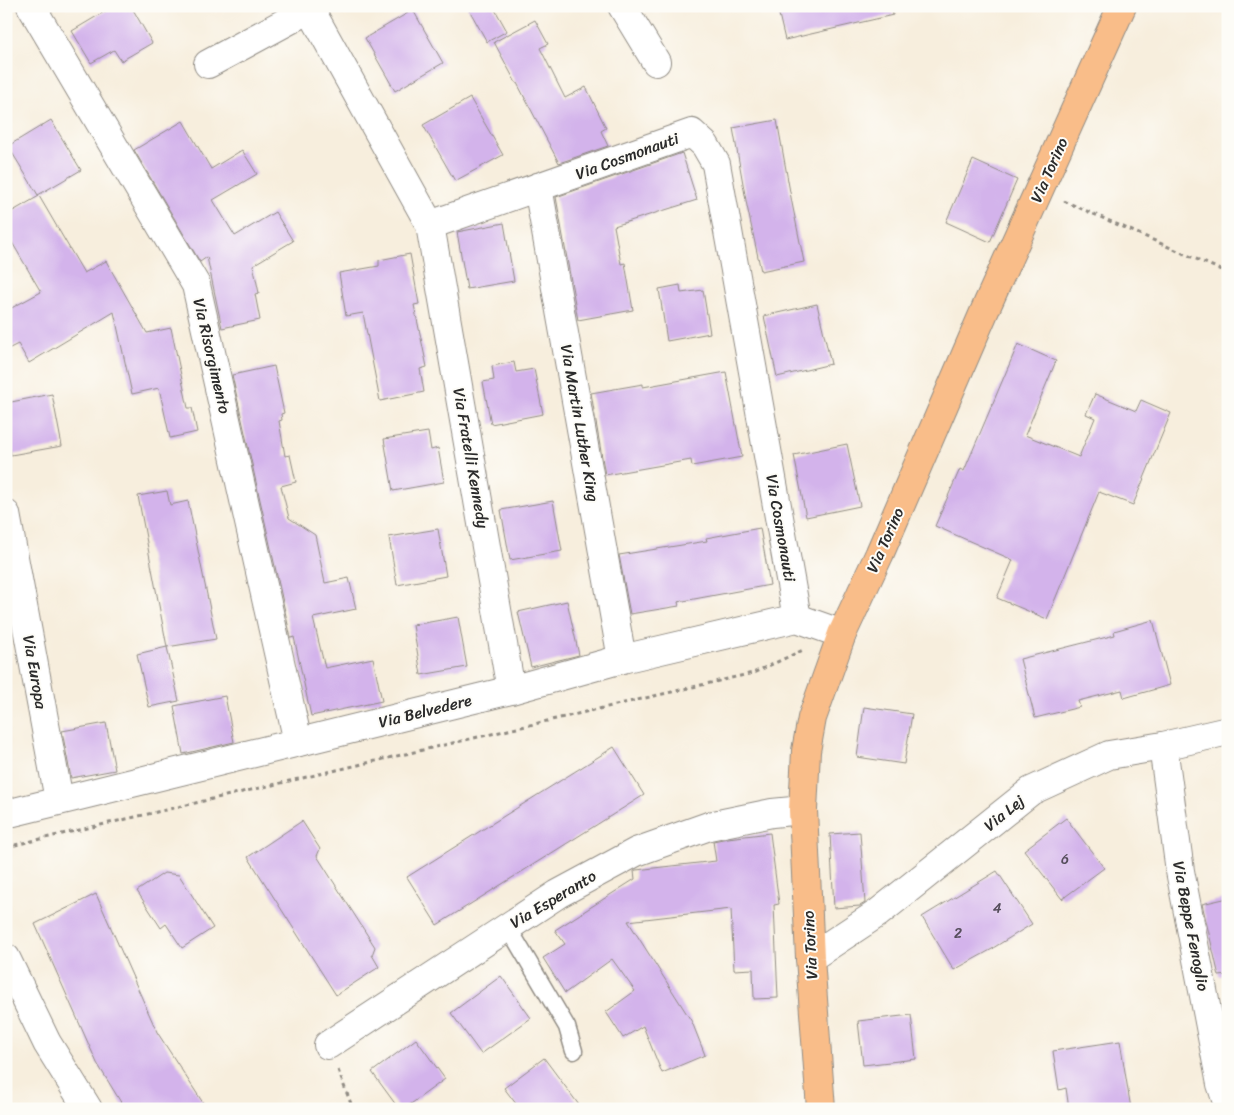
<svg xmlns="http://www.w3.org/2000/svg" width="1234" height="1115" viewBox="0 0 1234 1115" font-family="Sriracha,sans-serif">
  <style>
    .building { fill: #d3b3eb }
    .lines { fill: none; stroke-linecap: round; stroke-linejoin: round }
    .service-casing { stroke: #918c84; stroke-width: 19 }
    .minor-casing { stroke: #918c84; stroke-width: 30 }
    .primary-casing { stroke: #918c84; stroke-width: 30 }
    .path { stroke: #918c84; stroke-width: 3; stroke-dasharray: 4 4; stroke-linecap: butt }
    .service { stroke: #fff; stroke-width: 16 }
    .minor { stroke: #fff; stroke-width: 28 }
    .primary { stroke: #f9bd89; stroke-width: 28 }
    .labels { text-anchor: middle; dominant-baseline: central; stroke-width: 4; stroke-linejoin: round; paint-order: stroke }
    .number-label { font-size: 14px; fill: #554d5b }
    .street-label { font-size: 16px; fill: #2b2b2b; stroke: #fdfcf7 }
  </style>
  <rect width="100%" height="100%" fill="#fdfcf7"/>
  <filter id="ink" filterUnits="userSpaceOnUse"><feTurbulence type="fractalNoise" baseFrequency=".02" numOctaves="2"/><feDisplacementMap in="SourceGraphic" scale="10" xChannelSelector="R" yChannelSelector="G"/><feConvolveMatrix kernelMatrix="1 2 1 2 8 2 1 2 1" color-interpolation-filters="sRGB"/></filter>
  <filter id="wash" filterUnits="userSpaceOnUse"><feTurbulence type="fractalNoise" baseFrequency=".0096" numOctaves="4" result="noise"/><feDisplacementMap in="SourceGraphic" scale="20" xChannelSelector="R" yChannelSelector="G"/><feGaussianBlur stdDeviation="1.12" result="paint"/><feColorMatrix in="noise" values="0 0 0 0 0 0 0 0 0 0 0 0 0 0 0 0 0 1.4 0 .05"/><feComposite in="paint" operator="in"/></filter>
  <g filter="url(#wash)">
    <rect width="100%" height="100%" fill="#f7eedd"/>
    <g id="blocks">
      <g class="building">
        <path d="M 114,6 L 131,6 L 152,43 L 121,61 L 114,50 L 91,63 L 72,31 Z"/>
        <path d="M 467,6 L 493,6 L 507,31 L 487,42 Z"/>
        <path d="M 777,6 L 892,6 L 893,15 L 785,40 Z"/>
        <path d="M 413,10 L 443,63 L 395,91 L 365,38 Z"/>
        <path d="M 535,20 L 548,44 L 540,48 L 565,98 L 586,87 L 606,128 L 601,131 L 608,146 L 559,163 L 517,83 L 516,83 L 494,42 Z"/>
        <path d="M 470,98 L 503,155 L 455,181 L 423,125 Z"/>
        <path d="M 51,120 L 81,170 L 38,195 L 8,146 Z"/>
        <path d="M 777,120 L 792,203 L 804,262 L 761,271 L 747,206 L 733,128 Z"/>
        <path d="M 183,121 L 211,169 L 242,150 L 257,174 L 213,200 L 235,236 L 275,212 L 293,241 L 253,265 L 259,293 L 255,294 L 260,320 L 222,328 L 207,257 L 200,262 L 134,150 Z"/>
        <path d="M 682,153 L 697,200 L 614,226 L 621,264 L 625,263 L 633,310 L 578,320 L 556,197 Z"/>
        <path d="M 973,160 L 1017,180 L 990,242 L 946,222 Z"/>
        <path d="M 39,196 L 84,273 L 106,261 L 147,333 L 171,328 L 188,408 L 192,408 L 197,432 L 170,438 L 159,388 L 132,394 L 114,312 L 29,363 L 18,344 L 6,350 L 6,311 L 41,292 L 6,232 L 6,215 Z"/>
        <path d="M 504,223 L 514,281 L 467,289 L 457,232 Z"/>
        <path d="M 410,254 L 419,304 L 414,305 L 427,367 L 420,369 L 424,392 L 380,401 L 363,313 L 346,316 L 339,273 L 379,266 L 379,260 Z"/>
        <path d="M 680,285 L 681,293 L 703,290 L 710,333 L 667,341 L 659,289 Z"/>
        <path d="M 817,304 L 831,364 L 777,377 L 764,316 Z"/>
        <path d="M 1018,344 L 1056,361 L 1025,435 L 1079,457 L 1095,418 L 1086,414 L 1095,394 L 1136,411 L 1141,400 L 1171,413 L 1133,505 L 1099,492 L 1047,619 L 997,598 L 1013,560 L 935,526 L 960,469 L 964,471 Z"/>
        <path d="M 514,362 L 516,372 L 534,369 L 543,414 L 491,424 L 483,382 L 494,380 L 492,366 Z"/>
        <path d="M 274,366 L 284,413 L 281,414 L 282,420 L 279,421 L 285,456 L 290,455 L 296,482 L 281,486 L 289,518 L 315,535 L 325,583 L 349,578 L 356,609 L 313,618 L 325,668 L 373,658 L 382,701 L 311,716 L 294,637 L 291,638 L 232,375 Z"/>
        <path d="M 726,372 L 742,457 L 692,466 L 691,460 L 605,475 L 591,393 L 643,384 L 643,387 Z"/>
        <path d="M 52,394 L 62,446 L 11,455 L 6,428 L 6,403 Z"/>
        <path d="M 428,432 L 431,450 L 438,448 L 444,482 L 393,491 L 384,439 Z"/>
        <path d="M 847,444 L 860,506 L 806,517 L 794,455 Z"/>
        <path d="M 167,491 L 170,505 L 188,501 L 216,639 L 167,647 L 138,496 Z"/>
        <path d="M 553,501 L 562,551 L 510,560 L 501,510 Z"/>
        <path d="M 760,528 L 770,585 L 678,602 L 679,606 L 630,614 L 619,555 L 707,541 L 706,538 Z"/>
        <path d="M 438,529 L 446,576 L 397,585 L 389,537 Z"/>
        <path d="M 567,601 L 579,655 L 531,667 L 518,612 Z"/>
        <path d="M 458,617 L 467,667 L 421,675 L 413,625 Z"/>
        <path d="M 1153,620 L 1170,685 L 1124,698 L 1122,690 L 1078,701 L 1080,707 L 1035,718 L 1020,659 L 1115,635 L 1114,631 Z"/>
        <path d="M 167,647 L 179,701 L 149,707 L 137,654 Z"/>
        <path d="M 225,696 L 234,742 L 183,754 L 174,706 Z"/>
        <path d="M 864,707 L 912,714 L 904,764 L 857,757 Z"/>
        <path d="M 106,723 L 115,770 L 71,778 L 62,731 Z"/>
        <path d="M 614,747 L 644,795 L 437,925 L 407,877 Z"/>
        <path d="M 1066,818 L 1104,868 L 1062,899 L 1024,850 Z"/>
        <path d="M 302,821 L 320,849 L 317,856 L 375,947 L 372,955 L 379,967 L 336,995 L 248,857 Z"/>
        <path d="M 860,832 L 865,903 L 860,906 L 834,908 L 830,834 Z"/>
        <path d="M 770,833 L 779,904 L 774,905 L 778,998 L 754,999 L 753,969 L 734,970 L 731,909 L 628,921 L 692,1022 L 705,1055 L 662,1073 L 643,1026 L 623,1038 L 606,1012 L 635,991 L 612,959 L 565,993 L 543,958 L 565,944 L 555,930 L 635,879 L 634,871 L 636,870 L 716,861 L 713,841 L 728,838 Z"/>
        <path d="M 997,871 L 1032,924 L 993,948 L 994,948 L 954,970 L 922,917 Z"/>
        <path d="M 164,873 L 179,875 L 213,928 L 182,948 L 166,924 L 161,928 L 137,891 Z"/>
        <path d="M 96,894 L 157,1032 L 207,1109 L 125,1109 L 97,1063 L 35,924 Z"/>
        <path d="M 1228,898 L 1228,975 L 1219,976 L 1202,904 Z"/>
        <path d="M 501,976 L 531,1018 L 481,1054 L 451,1013 Z"/>
        <path d="M 911,1015 L 916,1059 L 863,1065 L 858,1021 Z"/>
        <path d="M 416,1039 L 445,1079 L 404,1109 L 399,1109 L 372,1072 Z"/>
        <path d="M 1120,1041 L 1131,1109 L 1069,1109 L 1066,1088 L 1059,1090 L 1053,1051 Z"/>
        <path d="M 544,1058 L 582,1109 L 520,1109 L 504,1088 Z"/>
      </g>
    </g>
  </g>
  <g filter="url(#ink)">
    <use href="#blocks" fill-opacity="0" stroke="#918c84" stroke-width="1"/>
    <g class="lines">
      <defs>
        <path id="service" d="M 508,927 L 567,1027 L 574,1051"/>
        <g id="minor">
          <path d="M 31,6 L 196,285 L 298,742"/>
          <path d="M 622,6 L 656,62"/>
          <path d="M 208,64 L 310,9 L 430,225 L 692,133 L 705,145 L 716,164 L 797,618"/>
          <path d="M 538,187 L 622,659"/>
          <path d="M 430,225 L 511,690"/>
          <path d="M 6,514 L 59,800"/>
          <path d="M 1163,746 L 1180,871 L 1221,1084 L 1228,1105"/>
          <path d="M 6,814 L 511,690 L 622,659 L 797,618 L 842,634"/>
          <path d="M 6,958 L 47,1043 L 88,1109"/>
          <path d="M 810,958 L 878,913 L 1031,791 L 1109,755 L 1163,746 L 1228,731"/>
          <path d="M 328,1045 L 558,894 L 636,852 L 709,826 L 772,813 L 803,810"/>
        </g>
        <path id="primary" d="M 821,1109 L 810,958 L 803,810 L 806,751 L 812,718 L 842,634 L 879,555 L 988,303 L 1122,6"/>
      </defs>
      <use href="#service" class="service-casing"/>
      <use href="#minor" class="minor-casing"/>
      <use href="#primary" class="primary-casing"/>
      <g class="path">
        <path d="M 1064,201 L 1228,273"/>
        <path d="M 7,842 L 15,845 L 753,673 L 803,650"/>
        <path d="M 338,1070 L 353,1109"/>
      </g>
      <use href="#service" class="service"/>
      <use href="#minor" class="minor"/>
      <use href="#primary" class="primary"/>
    </g>
  </g>
  <g class="labels">
    <g class="number-label">
      <text x="1065" y="859">6</text>
      <text x="997" y="908">4</text>
      <text x="958" y="933">2</text>
    </g>
    <g class="street-label">
      <text transform="translate(627 156) rotate(-20)">Via Cosmonauti</text>
      <text transform="translate(1049 170) rotate(-66)">Via Torino</text>
      <text transform="translate(212 356) rotate(77)">Via Risorgimento</text>
      <text transform="translate(580 423) rotate(80)">Via Martin Luther King</text>
      <text transform="translate(471 458) rotate(80)">Via Fratelli Kennedy</text>
      <text transform="translate(781 528) rotate(80)">Via Cosmonauti</text>
      <text transform="translate(885 540) rotate(-66)">Via Torino</text>
      <text transform="translate(35 672) rotate(80)">Via Europa</text>
      <text transform="translate(425 711) rotate(-14)">Via Belvedere</text>
      <text transform="translate(1004 813) rotate(-39)">Via Lej</text>
      <text transform="translate(553 899) rotate(-31)">Via Esperanto</text>
      <text transform="translate(1191 926) rotate(79)">Via Beppe Fenoglio</text>
      <text transform="translate(810 945) rotate(-93)">Via Torino</text>
    </g>
  </g>
  <rect width="1234" height="1115" fill="none" stroke="#fdfcf7" stroke-width="25"/>
</svg>
